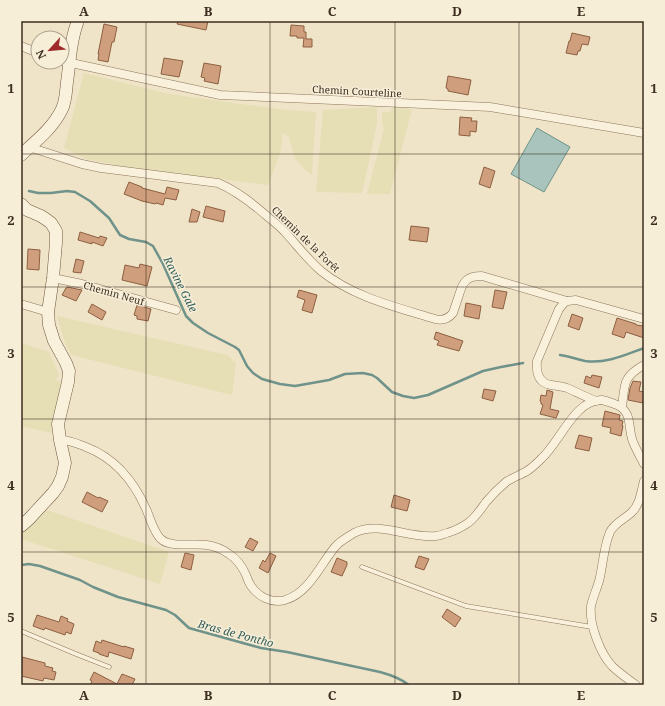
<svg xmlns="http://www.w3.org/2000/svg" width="665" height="706" viewBox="0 0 665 706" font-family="'Noto Serif',serif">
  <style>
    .farmland { fill: #e6deb5 }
    .water { fill: #a9c4bc; stroke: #6f938a }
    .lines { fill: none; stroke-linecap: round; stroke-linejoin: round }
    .stream { stroke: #6f938a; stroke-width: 2.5 }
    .building { fill: #cf9f7d; stroke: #8d5f41 }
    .lane-casing { stroke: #8d765c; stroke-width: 5 }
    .street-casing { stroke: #8d765c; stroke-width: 9 }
    .secondary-casing { stroke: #6f573f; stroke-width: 13 }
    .lane { stroke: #faf1dc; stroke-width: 4 }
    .street { stroke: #faf1dc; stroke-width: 8 }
    .secondary { stroke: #faf1dc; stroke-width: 12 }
    .grid { fill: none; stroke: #3d2e20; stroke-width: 1; stroke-opacity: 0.55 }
    .labels { text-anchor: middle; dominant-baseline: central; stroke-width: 3; stroke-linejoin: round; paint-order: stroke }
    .street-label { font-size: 10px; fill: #3d2e20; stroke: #f7eed8 }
    .water-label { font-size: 11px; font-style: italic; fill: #2f5d5a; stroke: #f7eed8 }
    .neatline { fill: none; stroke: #3d2e20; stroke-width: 1.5 }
    .grid-label { font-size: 13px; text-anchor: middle; font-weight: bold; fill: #3d2e20 }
  </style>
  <rect width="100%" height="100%" fill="#f0e4c8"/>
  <g class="farmland">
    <path d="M 84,73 L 169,94 L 286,110 L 316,112 L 312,175 L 301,166 L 294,157 L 289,137 L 283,133 L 280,154 L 268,185 L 212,178 L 146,171 L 86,159 L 64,148 Z"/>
    <path d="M 377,107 L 377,124 L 362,193 L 316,192 L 323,110 Z"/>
    <path d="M 394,107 L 412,109 L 390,194 L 367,194 L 384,129 L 382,123 L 382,112 L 390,112 Z"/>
    <path d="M 57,316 L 227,355 L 236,363 L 232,395 L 71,355 L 65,343 Z"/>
    <path d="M 21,343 L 49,352 L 59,375 L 55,380 L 61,382 L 51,433 L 21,426 Z"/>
    <path d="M 47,510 L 169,552 L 160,584 L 21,539 L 21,535 Z"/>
  </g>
  <path class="water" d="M 537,128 L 570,147 L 544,192 L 511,174 Z"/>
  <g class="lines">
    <g class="stream">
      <path d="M 29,191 L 38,193 L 51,193 L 67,191 L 75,192 L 90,201 L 109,218 L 120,235 L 129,239 L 146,242 L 153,246 L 163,264 L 186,316 L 193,323 L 208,333 L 235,347 L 239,350 L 247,366 L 253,373 L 262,379 L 280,384 L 295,386 L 329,380 L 345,374 L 363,373 L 372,375 L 377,378 L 392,392 L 403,396 L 414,398 L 428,395 L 483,371 L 501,367 L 523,363"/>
      <path d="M 560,355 C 569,356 576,359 585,361 C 606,364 625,355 644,348"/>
      <path d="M 21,565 L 29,564 L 40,566 L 80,580 L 93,587 L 118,597 L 166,610 L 175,615 L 189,628 L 261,648 L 287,652 L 380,672 C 391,675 400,678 409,685"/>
    </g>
  </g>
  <g class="building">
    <path d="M 178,21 L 208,21 L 206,30 L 177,24 Z"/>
    <path d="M 104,24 L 117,27 L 114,42 L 112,42 L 108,62 L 98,60 L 99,54 L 98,54 Z"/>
    <path d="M 291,25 L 304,26 L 304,32 L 306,32 L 306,39 L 312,39 L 312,47 L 303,47 L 304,38 L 297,38 L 297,36 L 290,36 Z"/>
    <path d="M 572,33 L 590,37 L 588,45 L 582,44 L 580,51 L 578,51 L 577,55 L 566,53 L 569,41 L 570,41 Z"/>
    <path d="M 164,58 L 183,61 L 179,77 L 161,74 Z"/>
    <path d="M 204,63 L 221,66 L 218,84 L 204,81 L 205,78 L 201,77 Z"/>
    <path d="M 448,76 L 471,80 L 468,95 L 448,91 L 448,89 L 446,88 Z"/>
    <path d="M 460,117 L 472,118 L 471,121 L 477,121 L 476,132 L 470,131 L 470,136 L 459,135 Z"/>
    <path d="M 484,167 L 495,171 L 490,188 L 479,184 Z"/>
    <path d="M 129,182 L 142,187 L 142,188 L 165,194 L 167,187 L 179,190 L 176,200 L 165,198 L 163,205 L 156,203 L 155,204 L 142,201 L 124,194 Z"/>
    <path d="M 206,206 L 225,211 L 223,222 L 203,217 Z"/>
    <path d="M 192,209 L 200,212 L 197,222 L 189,222 Z"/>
    <path d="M 411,226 L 429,228 L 427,242 L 409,240 Z"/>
    <path d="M 80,232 L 99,238 L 100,236 L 107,238 L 103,246 L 92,242 L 92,244 L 78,240 Z"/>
    <path d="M 28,249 L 40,250 L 39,270 L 27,269 Z"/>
    <path d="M 76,259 L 84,261 L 81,273 L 73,272 Z"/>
    <path d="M 140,264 L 152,267 L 147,286 L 122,280 L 125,265 L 139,268 Z"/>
    <path d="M 67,287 L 82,290 L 76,301 L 62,295 L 66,288 L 67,288 Z"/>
    <path d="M 299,290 L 317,295 L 312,313 L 302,310 L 305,300 L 297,297 Z"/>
    <path d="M 495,290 L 507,292 L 503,309 L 492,307 Z"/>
    <path d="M 466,303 L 481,306 L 479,319 L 464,316 Z"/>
    <path d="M 92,304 L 106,312 L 102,320 L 88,312 Z"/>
    <path d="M 137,305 L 151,309 L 148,321 L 137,319 L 137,316 L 134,315 Z"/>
    <path d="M 572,314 L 583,318 L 579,330 L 568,326 Z"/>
    <path d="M 617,318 L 636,324 L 636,325 L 644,326 L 644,338 L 626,332 L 624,338 L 612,334 Z"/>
    <path d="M 436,332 L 463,341 L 459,351 L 437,345 L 439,341 L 434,339 Z"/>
    <path d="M 592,375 L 602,377 L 599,388 L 584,383 L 586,376 L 591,378 Z"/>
    <path d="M 633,381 L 641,382 L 639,391 L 644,392 L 643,403 L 628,400 L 630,388 Z"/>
    <path d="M 484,389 L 496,391 L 493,401 L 482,398 Z"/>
    <path d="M 547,390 L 553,392 L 550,409 L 559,411 L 556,418 L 540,414 L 543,405 L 541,404 L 541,402 L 540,401 L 541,395 L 546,396 Z"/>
    <path d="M 605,411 L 620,415 L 619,420 L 623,421 L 622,426 L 623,426 L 621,436 L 610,433 L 611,428 L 602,426 Z"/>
    <path d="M 579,435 L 592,438 L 589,451 L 575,448 Z"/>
    <path d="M 87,492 L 98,498 L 99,497 L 108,501 L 102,512 L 82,502 Z"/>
    <path d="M 394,495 L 410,500 L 407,511 L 391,507 Z"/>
    <path d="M 250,538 L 258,542 L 253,551 L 245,547 Z"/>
    <path d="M 185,553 L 194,555 L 191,570 L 181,567 Z"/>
    <path d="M 270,553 L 276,556 L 268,573 L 259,568 L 263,560 L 265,562 Z"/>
    <path d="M 419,556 L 429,559 L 424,570 L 415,567 Z"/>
    <path d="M 337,558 L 347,562 L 347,565 L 342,576 L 331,572 Z"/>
    <path d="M 447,609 L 461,618 L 455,627 L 442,617 Z"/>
    <path d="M 37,615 L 59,622 L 61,616 L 68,619 L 67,621 L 74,624 L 71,634 L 66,632 L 65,635 L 45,628 L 44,630 L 33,626 Z"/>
    <path d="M 102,640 L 124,647 L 124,646 L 134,649 L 131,659 L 109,652 L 108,657 L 99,654 L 99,653 L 93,651 L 96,641 L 101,643 Z"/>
    <path d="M 22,657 L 45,663 L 45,666 L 53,668 L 52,671 L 56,672 L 54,680 L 44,678 L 43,681 L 21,676 Z"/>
    <path d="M 94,672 L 117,684 L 122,674 L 135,679 L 132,685 L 90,685 L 92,681 L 90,680 Z"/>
  </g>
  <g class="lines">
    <defs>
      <g id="lane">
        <path d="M 362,567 L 466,606 L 592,627"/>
        <path d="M 21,631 L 76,654 L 109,667"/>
      </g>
      <g id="street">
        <path d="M 21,46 L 38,53"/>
        <path d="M 62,61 L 220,95 L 490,107 L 644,133"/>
        <path d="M 32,145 L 35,149 L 82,164 L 101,168 L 218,183 C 237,191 252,203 268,217 C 273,221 279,226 284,231 C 296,244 307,259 321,271 C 353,297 396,307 435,319 C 442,321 448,319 453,313 C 455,307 457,301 459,295 C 463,281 467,276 482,276 L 567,301"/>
        <path d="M 53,278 L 82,284 L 176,310"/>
        <path d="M 21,304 L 48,312"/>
        <path d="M 596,401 C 586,397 576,392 567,388 C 561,386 556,386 551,385 C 538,383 536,372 537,361 L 559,309 L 564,303 L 567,301 L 576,300 L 644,319"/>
        <path d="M 622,407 C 625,385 622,377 644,365"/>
        <path d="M 60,440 C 68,439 78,444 86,447 C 115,458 135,483 147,511 C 150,519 155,534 161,539 C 170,548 194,543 207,545 C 215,546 222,549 229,554 C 237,559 242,566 246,575 C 247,578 249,583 251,586 C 258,596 271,604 285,600 C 309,593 320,565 335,547 C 340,541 348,537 354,533 C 378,520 409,539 436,536 C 440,536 443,534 447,533 C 454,531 462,527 468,523 C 476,517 481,509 486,502 C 492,495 499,488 506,482 C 512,478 520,475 527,471 C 532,468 537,463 542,458 C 560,442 575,399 602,400 C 607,401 612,403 617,405 C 632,412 628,425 632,439 C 635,448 640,456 644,464"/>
        <path d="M 636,685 C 628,679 619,673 612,666 C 600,653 589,624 591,606 C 593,596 598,587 600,577 C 603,563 604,546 610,532 C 614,523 625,519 632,512 C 640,504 641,492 644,481"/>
      </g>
      <g id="secondary">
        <path d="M 21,155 C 36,141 53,128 62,109 C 66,101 66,90 67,82 C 70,62 70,40 78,21"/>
        <path d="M 21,204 L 27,210 L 41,216 L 47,220 L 51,223 L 56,231 L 56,243 L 53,278 L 48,312 L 49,325 L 54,341 L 66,363 L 69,371 L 68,382 L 58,424 L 60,440 L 65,463 L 62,477 L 58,486 L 53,493 L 29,519 L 21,526"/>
      </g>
    </defs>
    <use href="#lane" class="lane-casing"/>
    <use href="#street" class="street-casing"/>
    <use href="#secondary" class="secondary-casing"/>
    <use href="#lane" class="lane"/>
    <use href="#street" class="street"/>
    <use href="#secondary" class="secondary"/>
  </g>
  <path class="grid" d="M 146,21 L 146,685M 270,21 L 270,685M 395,21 L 395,685M 519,21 L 519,685M 21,154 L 644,154M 21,287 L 644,287M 21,419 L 644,419M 21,552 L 644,552"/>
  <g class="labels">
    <g class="street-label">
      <text transform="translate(357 91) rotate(3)">Chemin Courteline</text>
      <text transform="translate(306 239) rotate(44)">Chemin de la Forêt</text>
      <text transform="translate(114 293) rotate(16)">Chemin Neuf</text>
    </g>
    <g class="water-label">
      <text transform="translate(181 284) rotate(63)">Ravine Gale</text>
      <text transform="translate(236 633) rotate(15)">Bras de Pontho</text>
    </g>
  </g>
  <rect width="665" height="706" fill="none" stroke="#f7eed8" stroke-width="44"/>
  <g transform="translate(50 50) rotate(243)"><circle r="19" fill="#f7eed8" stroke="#ada18e"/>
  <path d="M0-3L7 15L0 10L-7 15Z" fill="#9e2a2b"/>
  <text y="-6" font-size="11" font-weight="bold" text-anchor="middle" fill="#3d2e20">N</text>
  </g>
  <rect x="22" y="22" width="621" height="662" class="neatline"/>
  <g class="grid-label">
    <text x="84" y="16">A</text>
    <text x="208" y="16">B</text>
    <text x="332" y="16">C</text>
    <text x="457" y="16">D</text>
    <text x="581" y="16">E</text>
    <text x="11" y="93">1</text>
    <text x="654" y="93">1</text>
    <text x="11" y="225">2</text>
    <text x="654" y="225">2</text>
    <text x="11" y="358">3</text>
    <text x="654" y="358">3</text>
    <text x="11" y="490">4</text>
    <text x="654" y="490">4</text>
    <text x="11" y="622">5</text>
    <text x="654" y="622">5</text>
    <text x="84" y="700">A</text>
    <text x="208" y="700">B</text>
    <text x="332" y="700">C</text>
    <text x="457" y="700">D</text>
    <text x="581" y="700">E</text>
  </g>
</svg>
